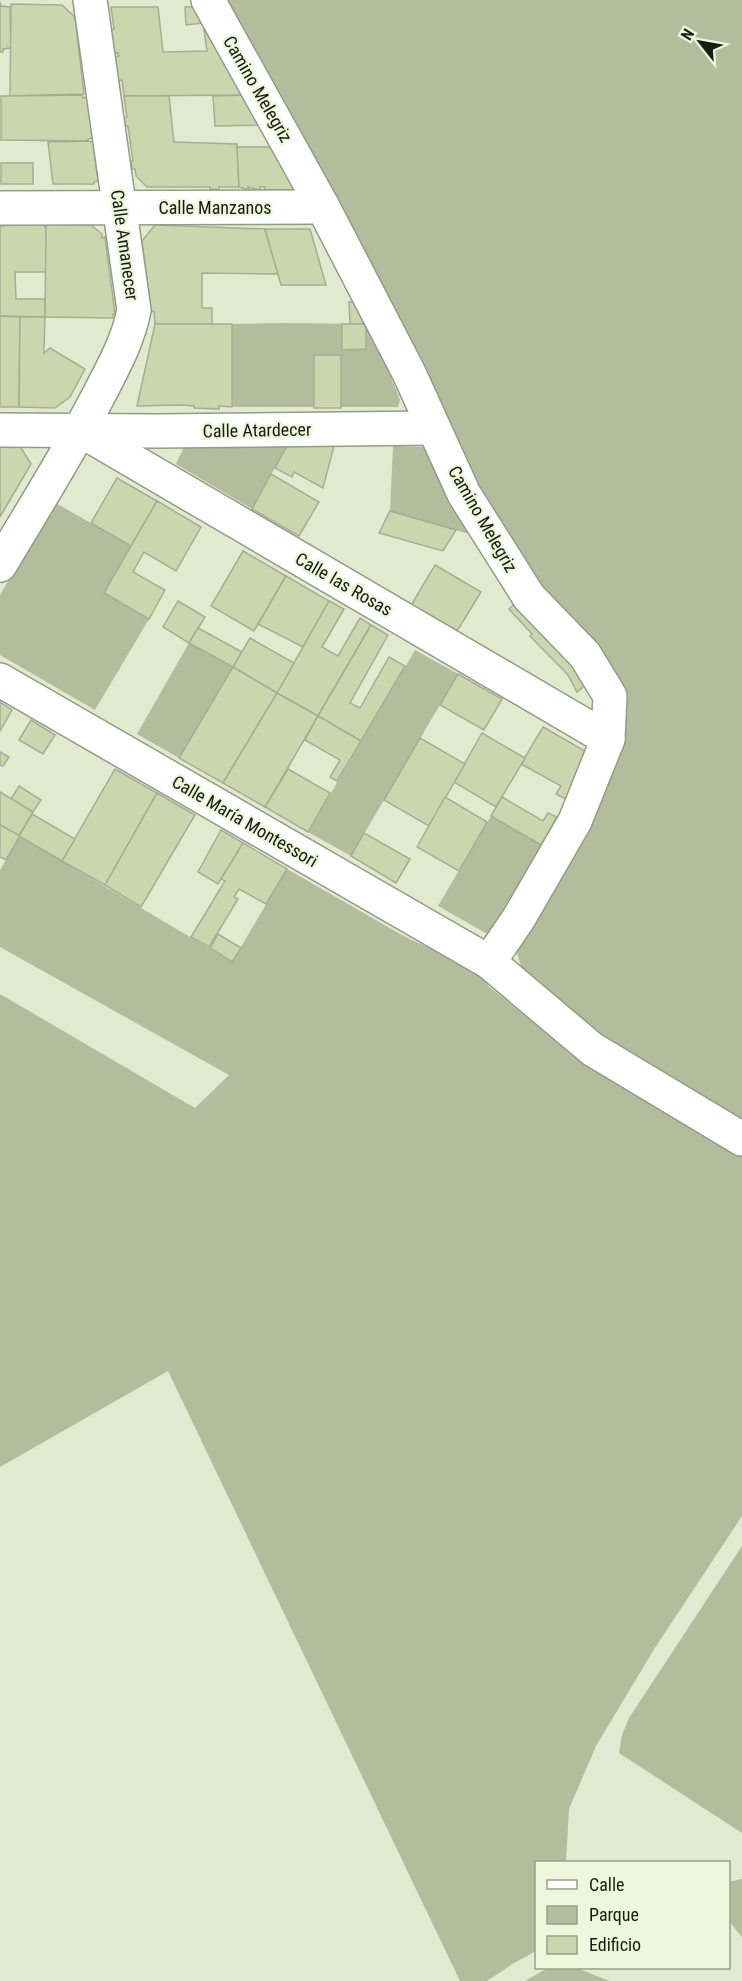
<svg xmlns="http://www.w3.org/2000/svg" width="742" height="1981" viewBox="0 0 742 1981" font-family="'Roboto Condensed',sans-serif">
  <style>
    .green { fill: #b4bc9d }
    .building { fill: #ccd5ae; stroke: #a6ad94; stroke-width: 1.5 }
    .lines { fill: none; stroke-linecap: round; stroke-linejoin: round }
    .minor-casing { stroke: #959c83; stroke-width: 36 }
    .minor { stroke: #fff; stroke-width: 33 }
    .labels { text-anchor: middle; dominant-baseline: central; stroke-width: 4.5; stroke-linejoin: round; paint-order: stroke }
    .street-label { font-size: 18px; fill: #191b12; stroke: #f0f6dc }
  </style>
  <rect width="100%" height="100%" fill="#e2e9cf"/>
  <g class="green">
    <path d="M 221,0 L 742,0 L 742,1130 L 527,986 L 513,940 L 618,700 L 523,571 Z"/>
    <path d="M 285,323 L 370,324 L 400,400 L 398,407 L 232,407 L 232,324 Z"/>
    <path d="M 185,445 L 287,446 L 252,509 L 176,464 Z"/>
    <path d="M 393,446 L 429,447 L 479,537 L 390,511 Z"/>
    <path d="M 54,502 L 131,546 L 104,593 L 149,619 L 95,710 L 0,655 L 0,595 Z"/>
    <path d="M 189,643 L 233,667 L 179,758 L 137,734 Z"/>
    <path d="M 415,650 L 458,674 L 351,856 L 308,832 Z"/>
    <path d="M 491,816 L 541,845 L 491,936 L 438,906 Z"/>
    <path d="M 20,836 L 232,962 L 287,869 L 409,939 L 459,960 L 489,977 L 488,986 L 530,1019 L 742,1157 L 742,1516 L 653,1651 L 596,1746 L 569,1809 L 566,1862 L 536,1862 L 536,1951 L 514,1963 L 487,1981 L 460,1981 L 168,1371 L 0,1467 L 0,994 L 195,1108 L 229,1075 L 0,947 L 0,870 Z"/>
    <path d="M 742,1546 L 742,1833 L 619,1753 L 622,1735 L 629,1718 Z"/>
    <path d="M 742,1879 L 742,1937 L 729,1921 L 728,1882 Z"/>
    <path d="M 559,1968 L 577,1968 L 609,1981 L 525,1981 L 546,1969 Z"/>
  </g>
  <g class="building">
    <path d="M 0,2 L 1,6 L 10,7 L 11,48 L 3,49 L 3,52 L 0,52 Z"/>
    <path d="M 11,4 L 62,5 L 75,17 L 84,94 L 10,96 Z"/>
    <path d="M 111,7 L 158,7 L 163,52 L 207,51 L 203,23 L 186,25 L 185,7 L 201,7 L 247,95 L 124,96 L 122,80 L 118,81 L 115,57 L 119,56 L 118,53 L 114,54 L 110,30 L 114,29 Z"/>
    <path d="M 82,95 L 83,98 L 87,97 L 93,138 L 88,139 L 88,141 L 1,140 L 1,96 Z"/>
    <path d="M 247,95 L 264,125 L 215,126 L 213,96 Z"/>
    <path d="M 124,96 L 169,96 L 174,142 L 237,144 L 239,187 L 219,187 L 219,190 L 210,189 L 210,187 L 147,187 L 136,176 L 135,169 L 132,169 L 131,161 L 133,161 L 128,126 L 125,126 L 124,118 L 127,117 Z"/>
    <path d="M 88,141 L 93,142 L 98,181 L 94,182 L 94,184 L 53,184 L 48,142 Z"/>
    <path d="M 237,147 L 275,147 L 297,190 L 265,190 L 265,187 L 260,187 L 260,190 L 248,187 L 249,190 L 239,187 Z"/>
    <rect x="1" y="163" width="32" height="21"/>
    <path d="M 4,222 L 44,222 L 44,226 L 46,227 L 46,272 L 15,272 L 16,299 L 45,299 L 45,317 L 0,316 L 0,226 L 4,226 Z"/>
    <path d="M 48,224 L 91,225 L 102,234 L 102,238 L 105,237 L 115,314 L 113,314 L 113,318 L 45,317 L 46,227 Z"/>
    <path d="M 155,225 L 265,229 L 278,274 L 202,273 L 202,308 L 212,308 L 212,324 L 155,324 L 154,311 L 151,312 L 142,241 Z"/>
    <path d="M 265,229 L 310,229 L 326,285 L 281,285 Z"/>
    <path d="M 349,302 L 359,302 L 370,324 L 350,324 Z"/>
    <path d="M 0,316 L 20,317 L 19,407 L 0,407 Z"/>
    <path d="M 20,317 L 45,317 L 44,353 L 50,348 L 85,369 L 70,397 L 55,408 L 19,407 Z"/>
    <path d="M 155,324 L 232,324 L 232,407 L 219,406 L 219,409 L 194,408 L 194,406 L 180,405 L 137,406 Z"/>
    <path d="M 342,324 L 366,324 L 366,349 L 342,350 Z"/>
    <rect x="314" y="355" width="27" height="53"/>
    <path d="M 0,446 L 20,446 L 31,464 L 0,517 Z"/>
    <path d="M 287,446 L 334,446 L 323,488 L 294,472 L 292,477 L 275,468 Z"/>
    <path d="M 271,474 L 319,502 L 299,536 L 252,509 Z"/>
    <path d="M 117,478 L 157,501 L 131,546 L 91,523 Z"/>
    <path d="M 157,501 L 201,527 L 176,571 L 144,552 L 133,572 L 165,590 L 149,619 L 104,593 Z"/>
    <path d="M 390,511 L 456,530 L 443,551 L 379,533 Z"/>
    <path d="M 243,551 L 286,576 L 254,631 L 211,606 Z"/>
    <path d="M 435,565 L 481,592 L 459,628 L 455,631 L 413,607 L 413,602 Z"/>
    <path d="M 286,576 L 329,601 L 303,647 L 258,624 Z"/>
    <path d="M 522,596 L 590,681 L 577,692 L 568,675 L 530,636 L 532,634 L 509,609 Z"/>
    <path d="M 178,601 L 205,617 L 189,643 L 163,627 Z"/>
    <path d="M 329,601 L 344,609 L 322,647 L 338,656 L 360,618 L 371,625 L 318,716 L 277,693 Z"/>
    <path d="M 371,625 L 388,635 L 350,703 L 360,708 L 389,657 L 405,666 L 361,741 L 318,716 Z"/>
    <path d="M 198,628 L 242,652 L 233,667 L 189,643 Z"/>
    <path d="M 250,638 L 294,663 L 277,693 L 233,667 Z"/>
    <path d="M 233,667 L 277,693 L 223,783 L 179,758 Z"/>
    <path d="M 458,674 L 502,699 L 484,730 L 440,705 Z"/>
    <path d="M 277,693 L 318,716 L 265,807 L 223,783 Z"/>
    <path d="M 0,702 L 12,710 L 0,731 Z"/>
    <path d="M 318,716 L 361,741 L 337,781 L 330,777 L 340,760 L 305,740 Z"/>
    <path d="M 31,720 L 55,735 L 43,754 L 19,740 Z"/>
    <path d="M 543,727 L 585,751 L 567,800 L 556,794 L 561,786 L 521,764 Z"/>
    <path d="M 482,733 L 525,758 L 496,807 L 454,782 Z"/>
    <path d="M 420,738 L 465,764 L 429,826 L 384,800 Z"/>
    <path d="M 0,752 L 9,757 L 3,766 L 0,765 Z"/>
    <path d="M 115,769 L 157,793 L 105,885 L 62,861 Z"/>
    <path d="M 288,769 L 330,793 L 308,832 L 265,807 Z"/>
    <path d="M 19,786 L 41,800 L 33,812 L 11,799 Z"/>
    <path d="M 0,792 L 33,812 L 19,836 L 0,825 Z"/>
    <path d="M 157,793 L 195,815 L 141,907 L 105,885 Z"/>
    <path d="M 445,797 L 487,822 L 459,871 L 417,847 Z"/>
    <path d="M 502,797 L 543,821 L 548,813 L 557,817 L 541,845 L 491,816 Z"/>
    <path d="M 32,814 L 75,839 L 62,861 L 19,836 Z"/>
    <path d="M 0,825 L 20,836 L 6,860 L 0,857 Z"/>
    <path d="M 221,830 L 243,843 L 218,884 L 198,872 Z"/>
    <path d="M 364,833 L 410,859 L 396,883 L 351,856 Z"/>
    <path d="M 243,843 L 287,869 L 266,904 L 239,889 L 234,897 L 238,899 L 209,947 L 191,937 L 225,881 L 221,879 Z"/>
    <path d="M 218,934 L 241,948 L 232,962 L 210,948 Z"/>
  </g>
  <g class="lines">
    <defs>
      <g id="minor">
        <path d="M 208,0 L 323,207 L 409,373 L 464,494 L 529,597 L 585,655 L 610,696 L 608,739 L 575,821 L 519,918 L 489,962"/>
        <path d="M 0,208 L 323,207"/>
        <path d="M 0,430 L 156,431 L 433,428"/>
        <path d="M 80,430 L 608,739"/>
        <path d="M 0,565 C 35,506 72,448 103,387 C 116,362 129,337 134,310 L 90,0"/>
        <path d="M 0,680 L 489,962 L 592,1049 L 742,1139"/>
      </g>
    </defs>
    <use href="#minor" class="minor-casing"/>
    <use href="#minor" class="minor"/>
  </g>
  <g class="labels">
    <g class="street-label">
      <text transform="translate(258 89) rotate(60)">Camino Melegriz</text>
      <text x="215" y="207">Calle Manzanos</text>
      <text transform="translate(125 245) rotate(82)">Calle Amanecer</text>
      <text transform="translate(257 430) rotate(-1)">Calle Atardecer</text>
      <text transform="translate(483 519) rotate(60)">Camino Melegriz</text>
      <text transform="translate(344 584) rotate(30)">Calle las Rosas</text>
      <text transform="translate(245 821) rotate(30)">Calle María Montessori</text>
    </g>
  </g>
  <rect x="535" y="1861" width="195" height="108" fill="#f0f6dc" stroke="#9a9e8b" stroke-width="1.5"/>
  <rect x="547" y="1880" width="30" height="9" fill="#ffffff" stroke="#9a9e8b" stroke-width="1.5"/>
  <text x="589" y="1891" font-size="18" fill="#191b12">Calle</text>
  <rect x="547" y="1906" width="30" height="18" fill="#b4bc9d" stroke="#9a9e8b" stroke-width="1.5"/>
  <text x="589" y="1921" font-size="18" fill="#191b12">Parque</text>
  <rect x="547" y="1936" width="30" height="18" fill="#ccd5ae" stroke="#9a9e8b" stroke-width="1.5"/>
  <text x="589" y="1951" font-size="18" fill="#191b12">Edificio</text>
  <g transform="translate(700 42) rotate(301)" stroke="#f0f6dc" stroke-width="4.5" paint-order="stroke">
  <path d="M0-4.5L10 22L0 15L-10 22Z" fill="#191b12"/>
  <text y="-9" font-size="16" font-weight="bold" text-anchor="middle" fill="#191b12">N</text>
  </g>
</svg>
